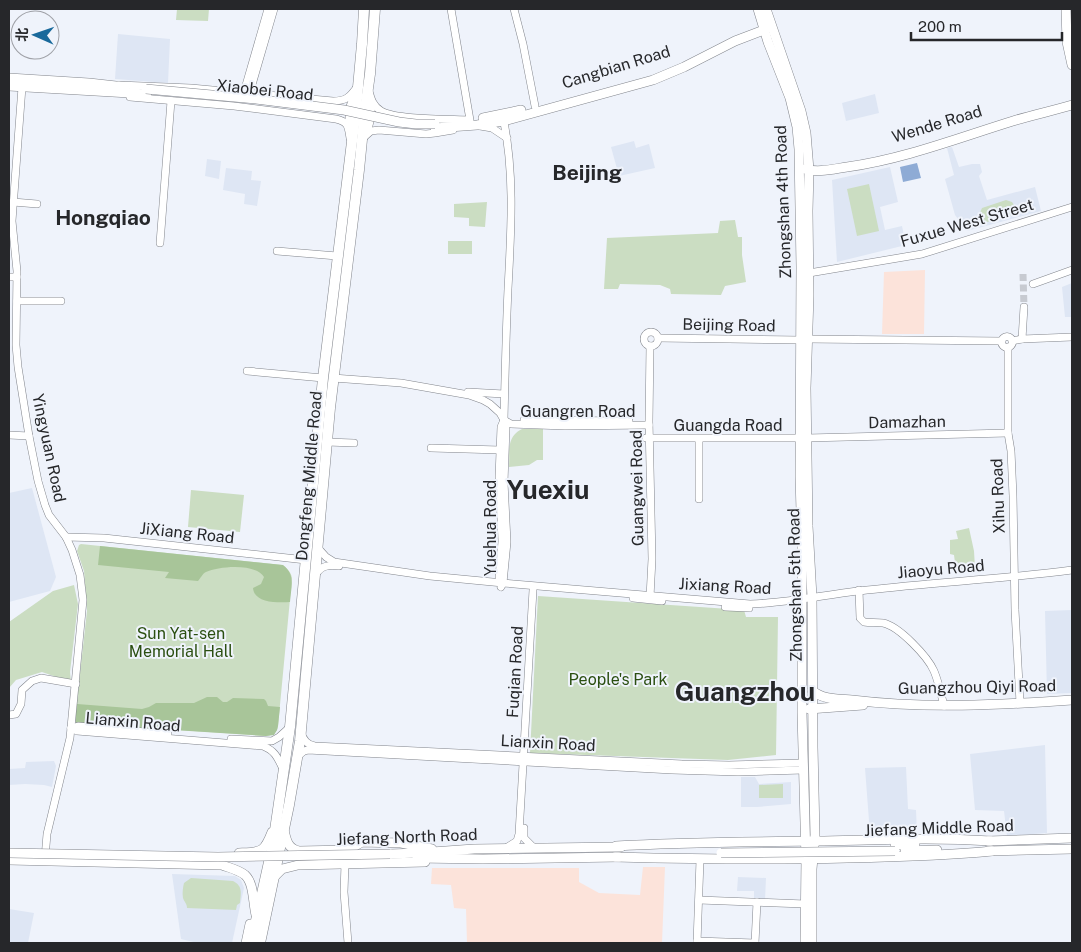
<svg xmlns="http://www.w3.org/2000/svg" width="1081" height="952" viewBox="0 0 1081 952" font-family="'Public Sans','Noto Sans SC',sans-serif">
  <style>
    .commercial { fill: #fce3da }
    .built { fill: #dee6f4 }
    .green { fill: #cbddc2 }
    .forest { fill: #a8c599 }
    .water { fill: #8eabd5 }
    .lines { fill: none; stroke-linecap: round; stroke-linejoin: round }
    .minor-tunnel { stroke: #c7cad1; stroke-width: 7; stroke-dasharray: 7 3.5; stroke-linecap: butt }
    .minor-casing { stroke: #82858c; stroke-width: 8 }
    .major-casing { stroke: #82858c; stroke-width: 10 }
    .highway-casing { stroke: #82858c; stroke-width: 11 }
    .minor { stroke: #fff; stroke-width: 7 }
    .major { stroke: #fff; stroke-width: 9 }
    .highway { stroke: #fff; stroke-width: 10 }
    .major-bridge-casing { stroke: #82858c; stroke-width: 10; stroke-linecap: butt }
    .major-bridge { stroke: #fff; stroke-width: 9 }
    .labels { text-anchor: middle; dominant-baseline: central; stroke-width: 4; stroke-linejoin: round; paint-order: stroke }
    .street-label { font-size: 16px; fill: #26272a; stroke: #eff3fb }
    .park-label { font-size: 16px; fill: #2b4f11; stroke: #eff3fb }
    .district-label { font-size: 21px; font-weight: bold; fill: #26272a; stroke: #eff3fb }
    .town-label { font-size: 26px; font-weight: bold; fill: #26272a; stroke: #eff3fb }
  </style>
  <rect width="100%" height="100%" fill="#eff3fb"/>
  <g class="commercial">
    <path d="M 925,270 L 924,334 L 882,334 L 884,272 Z"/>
    <path d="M 643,867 L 665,867 L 662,943 L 467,943 L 466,909 L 454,908 L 451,885 L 431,884 L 432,868 L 579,868 L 579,882 L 599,893 L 640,895 Z"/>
  </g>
  <g class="built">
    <path d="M 118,34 L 170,39 L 168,83 L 115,79 Z"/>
    <path d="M 875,94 L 879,113 L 846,121 L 842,103 Z"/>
    <path d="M 634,141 L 636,148 L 649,144 L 655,168 L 619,176 L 611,147 Z"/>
    <path d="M 952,147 L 959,167 L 972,164 L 980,164 L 982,172 L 979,176 L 987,200 L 1035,187 L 1041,211 L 967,231 L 955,215 L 945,179 L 954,175 L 947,148 Z"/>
    <path d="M 207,159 L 221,161 L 219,179 L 205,176 Z"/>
    <path d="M 890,167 L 898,202 L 880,207 L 885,230 L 902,226 L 906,245 L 837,262 L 832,180 Z"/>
    <path d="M 226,168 L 252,171 L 251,180 L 261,181 L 257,206 L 244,204 L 245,194 L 223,190 Z"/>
    <path d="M 1072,283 L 1072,317 L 1065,317 L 1062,287 Z"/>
    <path d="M 32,488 L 56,577 L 50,591 L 9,602 L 9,493 Z"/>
    <path d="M 1072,610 L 1072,693 L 1047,694 L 1045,611 Z"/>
    <path d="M 1045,745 L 1047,833 L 1007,836 L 1004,811 L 975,810 L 970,754 Z"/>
    <path d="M 54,761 L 56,766 L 52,787 L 44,785 L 25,784 L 9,785 L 9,769 L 25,768 L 26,762 Z"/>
    <path d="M 906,767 L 908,809 L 916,810 L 917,833 L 870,834 L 865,768 Z"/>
    <path d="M 741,777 L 755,777 L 759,784 L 791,782 L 791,804 L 757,807 L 741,807 Z"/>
    <path d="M 172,874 L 235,876 L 241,880 L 244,888 L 232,943 L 198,943 L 181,939 Z"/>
    <path d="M 738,877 L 766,878 L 765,900 L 754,900 L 754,891 L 737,891 Z"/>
    <path d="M 9,909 L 34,913 L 28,943 L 9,943 Z"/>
  </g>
  <g class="green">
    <path d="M 177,9 L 209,9 L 208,21 L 176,20 Z"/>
    <path d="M 869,184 L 879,231 L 857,236 L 847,189 Z"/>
    <path d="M 1006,200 L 1012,202 L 1014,205 L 1011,215 L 987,222 L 980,220 L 979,215 L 982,208 Z"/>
    <path d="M 487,202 L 485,227 L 469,226 L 469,218 L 454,217 L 454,204 Z"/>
    <path d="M 735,220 L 738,237 L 742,237 L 742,255 L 746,282 L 725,286 L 721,295 L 671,294 L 670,289 L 660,285 L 620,284 L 618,289 L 604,289 L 607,238 L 718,233 L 720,221 Z"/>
    <rect x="448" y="241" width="24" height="13"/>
    <path d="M 522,429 L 543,429 L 543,460 L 537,460 L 529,465 L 509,467 C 510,451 506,437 522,429 Z"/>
    <path d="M 191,490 L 244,495 L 240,532 L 188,527 Z"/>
    <path d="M 969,528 L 974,551 L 975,568 L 956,570 L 954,555 L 950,554 L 950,540 L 958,539 L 956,531 Z"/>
    <path d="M 81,544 L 282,565 C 287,568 291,572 292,578 L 278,726 C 277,733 273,735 266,736 L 76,723 L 75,718 L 87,611 L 84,571 L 77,551 L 79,545 Z"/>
    <path d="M 74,585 L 78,604 L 70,672 L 71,682 L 42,672 L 16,680 L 9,688 L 9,622 L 53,591 Z"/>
    <path d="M 538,596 L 744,610 L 746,617 L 778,617 L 776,755 L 728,760 L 530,753 Z"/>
    <path d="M 783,784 L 783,798 L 759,798 L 759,785 Z"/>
    <path d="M 191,878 L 233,881 C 243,886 241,893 240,903 L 237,905 L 236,910 L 187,908 C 187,903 184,902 183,898 C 182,893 183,887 184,883 Z"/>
  </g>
  <g class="forest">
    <path d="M 100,546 L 283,565 C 296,575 291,587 290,602 C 278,603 254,603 253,588 L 261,584 L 264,577 C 256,563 219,566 206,572 C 202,574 201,578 198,581 L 165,578 L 169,572 L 98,565 Z"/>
    <path d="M 207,697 L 217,697 L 223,702 L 227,702 L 233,698 L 264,699 L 266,701 L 268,706 L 280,707 L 278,726 L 277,730 L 274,735 L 266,736 L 79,724 L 76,723 L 75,720 L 77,704 L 142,709 L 149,707 L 156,703 L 194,703 Z"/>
  </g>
  <path class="water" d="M 917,163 L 921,178 L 903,182 L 900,167 Z"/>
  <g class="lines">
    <path class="minor-tunnel" d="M 1023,274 L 1024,307"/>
    <defs>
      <g id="minor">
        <path d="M 514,9 L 523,44 L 535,106"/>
        <path d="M 119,85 L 191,88 L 333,101 C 346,101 350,97 357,87"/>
        <path d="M 22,87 L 12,221 L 17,271 L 16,345 L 18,367 L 29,436 L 38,481 L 45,505 L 49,515 L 66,537 L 72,550 L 80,575 L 83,600 L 70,738 L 47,834 L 45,858"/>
        <path d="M 369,91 C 371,99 373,106 381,111 C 396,120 450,119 470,120 L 451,9"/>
        <path d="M 249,95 L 274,9"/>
        <path d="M 130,97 L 234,106 L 336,119 C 349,122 348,127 350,138"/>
        <path d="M 244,97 L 244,92 L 268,9"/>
        <path d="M 349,126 L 349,109 L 355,93"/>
        <path d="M 480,126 L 492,128 L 507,138"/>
        <path d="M 365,134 C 371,124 373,114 370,102"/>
        <path d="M 362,139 L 371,131 L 379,130 L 426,134 L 435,133 L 453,130"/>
        <path d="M 13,202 L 37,204"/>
        <path d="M 160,243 L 171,101"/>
        <path d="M 277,251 L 337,256"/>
        <path d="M 809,273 L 922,254 L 1072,207"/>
        <path d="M 9,277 L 17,277"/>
        <path d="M 1033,284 L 1072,270"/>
        <path d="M 17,301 L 61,301"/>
        <circle cx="651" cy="339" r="7"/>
        <circle cx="1007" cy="342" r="5.5"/>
        <path d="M 658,338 L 800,340"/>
        <path d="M 807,339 L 1002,341"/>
        <path d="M 1022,339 L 1024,307"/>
        <path d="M 1012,341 L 1022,339 L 1072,337"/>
        <path d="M 650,346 L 649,421 L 652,559 L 650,597"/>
        <path d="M 1008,347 L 1008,433 L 1011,451 L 1013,496 L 1015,610 L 1020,703"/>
        <path d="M 247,371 L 323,378"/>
        <path d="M 333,378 L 401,383 L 469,395 L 483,400 L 490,404 L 500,413 L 504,420 L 511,424 L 565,426 L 649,425"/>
        <path d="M 468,392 L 504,394"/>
        <path d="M 524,420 L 629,421"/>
        <path d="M 9,435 L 29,436"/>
        <path d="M 646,438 L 807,438 L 1008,433"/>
        <path d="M 327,442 L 354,443"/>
        <path d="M 431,448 L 500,450"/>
        <path d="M 699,499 L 699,439"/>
        <path d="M 66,537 L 104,538 L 306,560"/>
        <path d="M 318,548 L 326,557 L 334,562 L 430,576 L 503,583 L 750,604 C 790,603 828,594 867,590 C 935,582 1004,579 1072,570"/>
        <path d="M 316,574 C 322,565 329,565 339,566"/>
        <path d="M 499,577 L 502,541 L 499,477 L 501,427 L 504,420"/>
        <path d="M 501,587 L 503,583 L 507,542 L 504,482 L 506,428 L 504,420 C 505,376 506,333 508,289 C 511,232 515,174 503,117"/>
        <path d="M 859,590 L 860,618 L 864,622 C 870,623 877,622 883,623 C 899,626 928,657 934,671 C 939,683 941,694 944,706"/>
        <path d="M 633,598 L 662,601"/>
        <path d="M 725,607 L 749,608"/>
        <path d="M 9,715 L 16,714 L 21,704 L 22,690 L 32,681 L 41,678 L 76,684"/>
        <path d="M 71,728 L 77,731 L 263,746 C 276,751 278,759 284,771"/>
        <path d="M 71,728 L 78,726 L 168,734"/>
        <path d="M 301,732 C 303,740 308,745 315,746 L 682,764 L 729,765 L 803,763"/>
        <path d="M 231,739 L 272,741 L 279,737 L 290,727"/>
        <path d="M 298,756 L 304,751 L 308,750 L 672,770 L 738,772 L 803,770"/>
        <path d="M 524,828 L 524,838 L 534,848"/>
        <path d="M 506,848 L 517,841 L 519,834 L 533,590"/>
        <path d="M 345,864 L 344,892 L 348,943"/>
        <path d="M 699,900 L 805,904"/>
        <path d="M 697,941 L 755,943"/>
        <path d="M 697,943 L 700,860"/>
        <path d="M 755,943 L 757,902"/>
      </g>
      <g id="major">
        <path d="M 758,9 L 768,42 L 790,98 L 797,127 L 799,149 L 801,267 L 800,476 L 802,546 L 802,713 L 806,859 L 805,943"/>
        <path d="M 766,9 L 801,111 L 806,133 L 809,170 L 808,211 L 809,295 L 806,388 L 808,526 L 812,597 L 813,747 L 815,835 L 812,869 L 812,943"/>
        <path d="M 1066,9 L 1067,42 L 1072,65"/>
        <path d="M 9,78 L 89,83 L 125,87"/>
        <path d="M 9,86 L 147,94"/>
        <path d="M 483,118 L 521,110"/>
        <path d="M 435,128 L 477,125 L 504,121 L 653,80 L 684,67 L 735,41 L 764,30 L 769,26"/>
        <path d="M 805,169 C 818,173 833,169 847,167 C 904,159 958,138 1013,121 C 1032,115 1052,111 1072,105"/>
        <path d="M 812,690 C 822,700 839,699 852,700 C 925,709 999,705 1072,700"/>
        <path d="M 809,709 L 863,705"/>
        <path d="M 284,830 C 286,840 288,849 299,851 L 348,850 L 362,842 L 401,843 L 432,849"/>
        <path d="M 988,841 L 1072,838"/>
        <path d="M 895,845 L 915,845"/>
        <path d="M 616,846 C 683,842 750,842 817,841 C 875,840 933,837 991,841"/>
        <path d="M 905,851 L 937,850"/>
        <path d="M 988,851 L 1072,849"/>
        <path d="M 239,853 C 261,852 264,853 272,832"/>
        <path d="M 390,854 L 418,853 L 474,849 L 621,847"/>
        <path d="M 615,857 C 692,859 770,860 847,858 C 896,857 944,856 992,851"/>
        <path d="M 417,858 L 483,859 L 619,857"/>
        <path d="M 9,860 L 222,865 C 230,868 239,870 245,875 C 254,883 253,903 256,915"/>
        <path d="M 274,877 L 282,869 L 298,865 L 425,862"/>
        <path d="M 246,943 L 250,924"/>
      </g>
      <g id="highway">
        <path d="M 251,943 L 273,844 L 290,727 L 323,378 L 356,109 L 362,44 L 364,9"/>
        <path d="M 260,943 L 289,805 L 300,741 L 330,408 L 359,170 L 365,109 L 370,74 L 375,9"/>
      </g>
    </defs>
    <use href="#minor" class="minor-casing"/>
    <use href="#major" class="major-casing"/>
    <use href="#highway" class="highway-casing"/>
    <use href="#minor" class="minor"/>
    <use href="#major" class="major"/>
    <use href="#highway" class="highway"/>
    <defs>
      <g id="major-bridge">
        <path d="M 146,89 L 256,99 L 344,110 L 399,122 L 416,124 L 435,124"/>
        <path d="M 9,853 L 218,857 L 390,854"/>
        <path d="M 721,853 L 895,851"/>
      </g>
    </defs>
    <use href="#major-bridge" class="major-bridge-casing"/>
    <use href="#major-bridge" class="major-bridge"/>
  </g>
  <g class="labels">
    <g class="street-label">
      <text transform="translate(616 67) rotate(-17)">Cangbian Road</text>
      <text transform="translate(265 90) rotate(6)">Xiaobei Road</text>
      <text transform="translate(937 124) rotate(-17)">Wende Road</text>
      <text transform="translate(783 202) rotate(-92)">Zhongshan 4th Road</text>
      <text transform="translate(967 223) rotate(-16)">Fuxue West Street</text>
      <text transform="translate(729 325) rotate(1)">Beijing Road</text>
      <text x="578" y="411">Guangren Road</text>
      <text transform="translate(907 422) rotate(-1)">Damazhan</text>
      <text x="728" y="425">Guangda Road</text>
      <text transform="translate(49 448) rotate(78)">Yingyuan Road</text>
      <text transform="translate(309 476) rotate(-85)">Dongfeng Middle Road</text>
      <text transform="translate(637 488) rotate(-91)">Guangwei Road</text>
      <text transform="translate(998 496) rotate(-92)">Xihu Road</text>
      <text transform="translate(490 528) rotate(-90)">Yuehua Road</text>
      <text transform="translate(187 533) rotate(6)">JiXiang Road</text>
      <text transform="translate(941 569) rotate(-5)">Jiaoyu Road</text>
      <text transform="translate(795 585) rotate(-91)">Zhongshan 5th Road</text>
      <text transform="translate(725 586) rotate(3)">Jixiang Road</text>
      <text transform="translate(515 672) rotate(-87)">Fuqian Road</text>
      <text transform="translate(977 687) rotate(-1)">Guangzhou Qiyi Road</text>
      <text transform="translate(133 722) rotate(5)">Lianxin Road</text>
      <text transform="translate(548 743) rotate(3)">Lianxin Road</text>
      <text transform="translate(939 828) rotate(-2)">Jiefang Middle Road</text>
      <text transform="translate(407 837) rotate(-2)">Jiefang North Road</text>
    </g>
    <g class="park-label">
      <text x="181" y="633">Sun Yat-sen<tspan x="181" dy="18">Memorial Hall</tspan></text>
      <text x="618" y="679">People's Park</text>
    </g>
    <g class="district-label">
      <text x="587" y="172">Beijing</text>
      <text x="103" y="217">Hongqiao</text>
    </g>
    <g class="town-label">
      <text x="548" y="489">Yuexiu</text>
      <text x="745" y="691">Guangzhou</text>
    </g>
  </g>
  <rect width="1081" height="952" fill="none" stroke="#26272a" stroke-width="20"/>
  <g transform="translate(35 35) rotate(272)"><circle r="24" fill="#eff3fb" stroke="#9fa1a7"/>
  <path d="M0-4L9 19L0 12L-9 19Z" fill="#19699b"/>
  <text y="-8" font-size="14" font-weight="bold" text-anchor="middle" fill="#26272a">北</text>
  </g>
  <path d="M911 32v8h151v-8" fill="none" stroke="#26272a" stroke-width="2.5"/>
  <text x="918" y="32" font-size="15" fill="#26272a" stroke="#eff3fb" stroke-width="4" paint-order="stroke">200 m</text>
</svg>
